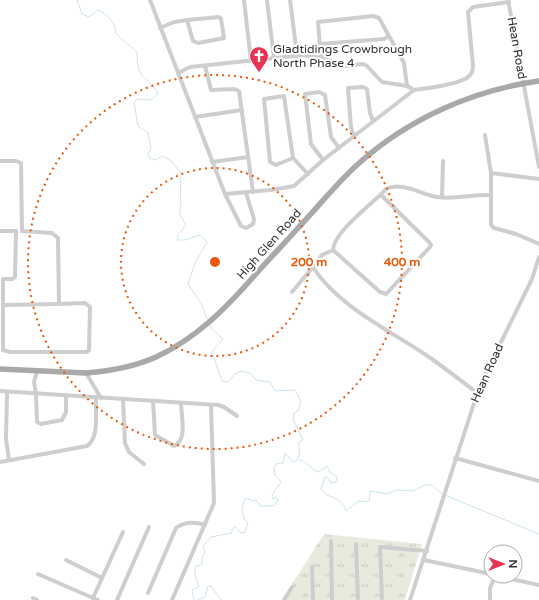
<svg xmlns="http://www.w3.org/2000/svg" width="539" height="600" viewBox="0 0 539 600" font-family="'Varela Round',sans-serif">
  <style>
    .grass { fill: url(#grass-tufts) }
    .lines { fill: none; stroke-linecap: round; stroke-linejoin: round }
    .stream { stroke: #cce4ee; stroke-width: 1 }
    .minor { stroke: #cecece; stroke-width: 4 }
    .major { stroke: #a9a9a9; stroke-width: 5.5 }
    .ring { fill: none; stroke: #e8590c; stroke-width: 2; stroke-dasharray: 2 4 }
    .labels { text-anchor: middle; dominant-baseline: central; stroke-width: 4; stroke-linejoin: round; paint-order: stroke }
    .street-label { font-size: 12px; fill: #313131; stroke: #fff }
    .poi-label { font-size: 12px; fill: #313131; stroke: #fff; text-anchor: start }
    .centre { fill: #e8590c; stroke: #fff; stroke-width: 2 }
    .ring-label { font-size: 12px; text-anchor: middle; font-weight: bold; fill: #e8590c; stroke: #fff; stroke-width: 4; stroke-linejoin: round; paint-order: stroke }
  </style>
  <defs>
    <pattern id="grass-tufts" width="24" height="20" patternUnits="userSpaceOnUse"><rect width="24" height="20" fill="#e6ebdd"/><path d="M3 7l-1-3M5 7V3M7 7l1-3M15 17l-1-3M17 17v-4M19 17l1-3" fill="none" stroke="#c6cabe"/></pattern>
  </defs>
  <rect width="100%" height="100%" fill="#fff"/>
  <path class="grass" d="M 324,534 L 422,544 L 405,600 L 282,600 Z"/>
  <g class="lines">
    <g class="stream">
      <path d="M 77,0 L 82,14 L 89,17 L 98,10 C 107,14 116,23 116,34 L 137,52 C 137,84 148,73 158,94 L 151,100 L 137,99 L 134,103 L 138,126 L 148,133 L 151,148 L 148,154 L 150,158 L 156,160 L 163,156 L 171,161 L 181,173 L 180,215 L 186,225 L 178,235 L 177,240 L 185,240 L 200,235 L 207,242 L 195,263 L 188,284 L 201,303 L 208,321"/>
      <path d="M 299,460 C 307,460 311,470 319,472 L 327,466 L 330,472 L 337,477 L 336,482 L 331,483 L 327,477 L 325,477 L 321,489 C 329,501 341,494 346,511 L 359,501 L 369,502 L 370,491 L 387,494 L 397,490 L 413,491 L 425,485 L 432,485 L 442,494"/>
      <path d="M 445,495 L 539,534"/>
      <path d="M 194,600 L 192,590 L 199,587 L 195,575 L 195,567 L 202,564 L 202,557 L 205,553 L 203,546 L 211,537 L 232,533 L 232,529 L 235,527 L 241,533 L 245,532 L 248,523 L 244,519 L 242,510 L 244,500 L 247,498 L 253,501 L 256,500 L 260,506 L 274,506 L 278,500 L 276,497 L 273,499 L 272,495 L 281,482 L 275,475 L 274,467 L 276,464 L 283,463 L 285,453 L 292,461 L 295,462 C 300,457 301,449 298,443 L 303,440 L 293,419 L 294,413 L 298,411 L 301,401 L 295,390 L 275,391 L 270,382 L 256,380 L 250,373 L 241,371 L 235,374 L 228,382 L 222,381 L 212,352 L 223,339 L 211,328 L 209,324"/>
      <path d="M 197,600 L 205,597 L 208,586 L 211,586 L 221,600"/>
    </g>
    <g class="minor">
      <path d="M 150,0 L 225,194 L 271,190 L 294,186 L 323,160 L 414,90 C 424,89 460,84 468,77 C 471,75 473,71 473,66 L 468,12 L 473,7 L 509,2"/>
      <path d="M 244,0 L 251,61"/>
      <path d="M 267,0 L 274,58"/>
      <path d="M 290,0 L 297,55"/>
      <path d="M 508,0 L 539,167"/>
      <path d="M 219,17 L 221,19 L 224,38 L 198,43 L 193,41 L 187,20 Z"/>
      <path d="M 160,28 L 174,22 L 187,20"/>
      <path d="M 320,44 L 384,39 L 389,36"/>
      <path d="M 321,58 L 318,22 L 373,16 L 379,18 L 404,63 L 407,86"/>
      <path d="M 205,66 L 211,90 L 234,89 L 239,91 L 253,192"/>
      <path d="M 178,73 L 190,67 L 304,55 L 321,58 L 345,66 L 363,64 L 367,66 L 382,82 L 407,86 L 414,90"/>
      <path d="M 195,117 L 242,110"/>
      <path d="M 485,135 L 491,173 L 491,225 L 494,228 L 516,234 L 539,244"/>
      <path d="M 354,136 L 351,128 L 348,88 L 363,87 L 367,89 L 370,113 L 373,121"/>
      <path d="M 293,158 L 276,165 L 270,162 L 264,99 L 284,96 L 293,158 L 308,174"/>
      <path d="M 323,160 L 311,144 L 305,94 L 319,92 L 325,95 L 331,137 L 339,148"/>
      <path d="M 0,161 L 16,161 L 21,163 L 22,231 L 52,233 L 58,238 L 59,304 L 85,303 L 90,307 L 89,350 L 87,352 L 10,352 L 3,350 L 3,279 L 12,279 L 15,277 L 16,231 L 0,231"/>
      <path d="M 212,162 L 248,157"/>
      <path d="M 491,173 L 539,179"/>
      <path d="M 225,194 L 241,226 L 246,228 L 253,224 L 254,219 L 246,193"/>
      <path d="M 442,197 L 443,161"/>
      <path d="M 333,250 L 380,292 L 386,294 L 430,247 L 431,245 L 429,242 L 381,195"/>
      <path d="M 292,292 L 313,267"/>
      <path d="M 3,305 L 59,304"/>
      <path d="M 37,371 L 34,382 L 36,394 L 37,422 L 41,424 L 62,420 L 66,412 L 66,395"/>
      <path d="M 86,373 L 101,398"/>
      <path d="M 0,391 L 218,405 L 224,407 L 237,416"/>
      <path d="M 7,392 L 6,439 L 9,460"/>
      <path d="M 477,393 C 459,379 440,364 420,351 C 386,329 335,303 313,267 L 322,255 L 333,250 C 334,231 373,204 386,189 C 401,181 421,194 437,197 C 454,200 474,194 491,195"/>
      <path d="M 123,399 L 125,443 L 129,452 L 144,464"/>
      <path d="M 153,401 L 155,435 L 174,446 C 188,440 181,415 181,403"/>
      <path d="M 455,458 L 539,481"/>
      <path d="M 0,462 L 87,446 C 100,437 95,412 96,397"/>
      <path d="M 331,541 L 332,600"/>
      <path d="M 356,544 L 358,600"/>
      <path d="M 66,560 L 102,578"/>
      <path d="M 424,560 L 491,574"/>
      <path d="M 312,567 L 313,600"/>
      <path d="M 38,574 L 93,598"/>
      <path d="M 498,576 L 539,585"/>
      <path d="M 148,593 L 176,528 C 185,521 195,522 205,525"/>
      <path d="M 33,598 L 37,600"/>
      <path d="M 98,600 L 93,598 L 123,532"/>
      <path d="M 117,600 L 149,527"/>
      <path d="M 172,600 L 214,503 L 211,405"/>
      <path d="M 284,600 L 292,587"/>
      <path d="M 382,600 L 380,547 L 427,551"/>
      <path d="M 410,600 L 480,385 L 532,279 L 539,257"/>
      <path d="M 490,600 L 490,588 L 495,576"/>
    </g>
    <path class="major" d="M 0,369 L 86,373 C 110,371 134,367 156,357 C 197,338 226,308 255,275 C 269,259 284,244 298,228 C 318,207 336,184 358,164 C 408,119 473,90 539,81"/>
  </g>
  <g class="ring">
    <circle cx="215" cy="262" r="94"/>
    <circle cx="215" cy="262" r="187"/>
  </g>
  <defs>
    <symbol id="church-pin" viewBox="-11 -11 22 30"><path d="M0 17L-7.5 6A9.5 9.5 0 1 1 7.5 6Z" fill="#e93353" stroke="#fff"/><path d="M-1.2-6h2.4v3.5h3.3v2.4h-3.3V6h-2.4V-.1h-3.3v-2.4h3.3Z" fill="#fff"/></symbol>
  </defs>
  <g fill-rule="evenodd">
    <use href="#church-pin" x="248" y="45" width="22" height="30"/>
  </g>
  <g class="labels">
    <g class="street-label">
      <text transform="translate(517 48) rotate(80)">Hean Road</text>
      <text transform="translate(269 244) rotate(-48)">High Glen Road</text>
      <text transform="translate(487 373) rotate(-66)">Hean Road</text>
    </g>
    <g class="poi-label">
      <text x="273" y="49">Gladtidings Crowbrough<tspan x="273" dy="14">North Phase 4</tspan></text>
    </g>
  </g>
  <circle cx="215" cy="262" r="6" class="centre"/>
  <g class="ring-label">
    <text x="309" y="266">200 m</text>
    <text x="402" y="266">400 m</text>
  </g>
  <g transform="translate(503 564) rotate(90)"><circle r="19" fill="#ffffff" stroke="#adadad"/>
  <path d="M0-3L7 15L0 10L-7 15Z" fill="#e93353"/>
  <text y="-6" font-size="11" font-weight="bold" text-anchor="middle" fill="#313131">N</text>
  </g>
</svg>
